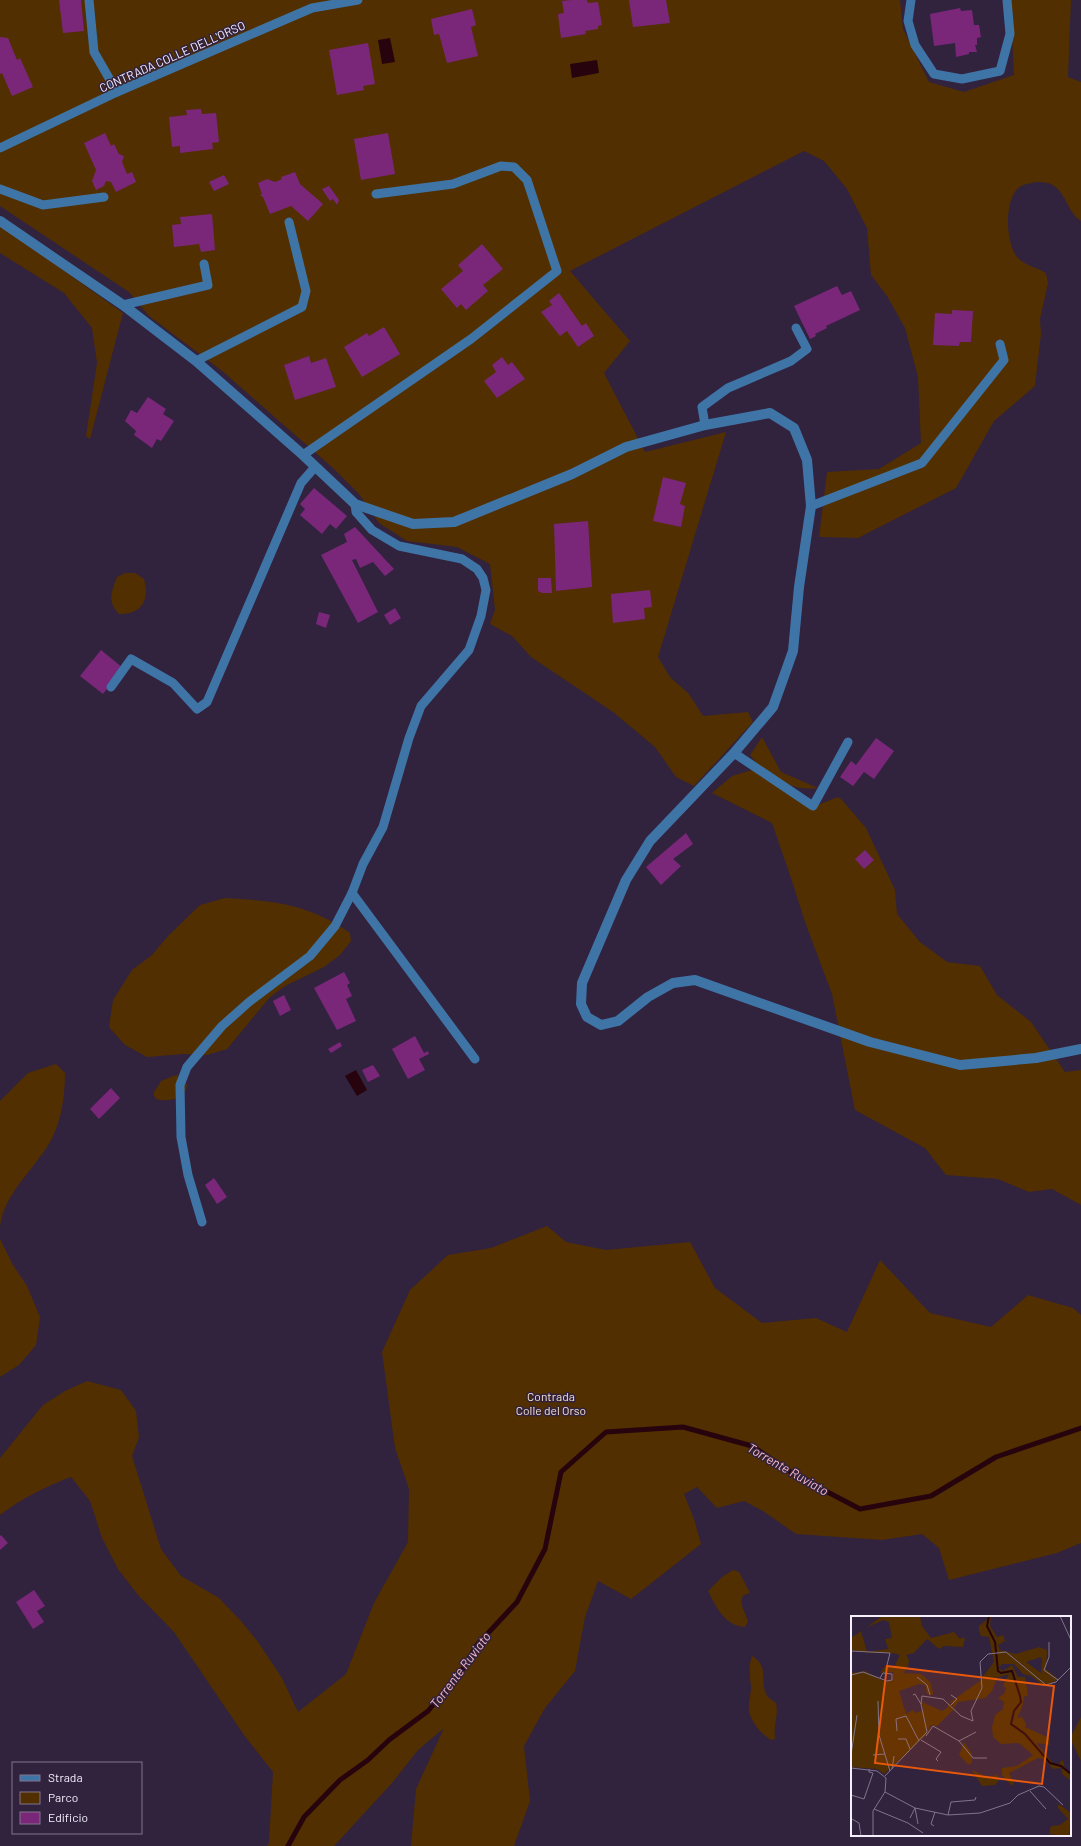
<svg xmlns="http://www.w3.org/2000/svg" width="1081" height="1846" viewBox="0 0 1081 1846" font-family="Barlow,sans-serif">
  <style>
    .green { fill: #522f00 }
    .water { fill: #27040d }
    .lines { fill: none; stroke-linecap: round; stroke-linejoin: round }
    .stream { stroke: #27040d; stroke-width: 5 }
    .building { fill: #7a277a }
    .service { stroke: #3f75a6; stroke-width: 9 }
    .minor { stroke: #3f75a6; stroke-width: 10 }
    .labels { text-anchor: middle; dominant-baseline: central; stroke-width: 3; stroke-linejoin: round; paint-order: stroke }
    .street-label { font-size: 12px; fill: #f6effe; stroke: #31223e }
    .park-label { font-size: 12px; fill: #f5e0ca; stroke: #31223e }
    .water-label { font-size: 13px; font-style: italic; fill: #f9bac5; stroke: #31223e }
    .inset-river { fill: none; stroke: #27040d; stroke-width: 2 }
    .inset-road { fill: none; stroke: #80748b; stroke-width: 1 }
    .view { fill: #e8590c; fill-opacity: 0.15; stroke: #e8590c; stroke-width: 2 }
    .inset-edge { fill: none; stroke: #f6effe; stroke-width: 2 }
  </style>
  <rect width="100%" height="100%" fill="#31223e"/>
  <g class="green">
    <path d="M 0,0 L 900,0 L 903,29 L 929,82 L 964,92 L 1014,75 L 1010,0 L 1071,0 L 1068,77 L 1081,82 L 1081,221 C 1067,213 1066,189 1048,183 C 1044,182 1039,182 1036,182 C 1031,183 1025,184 1021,186 C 1003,196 1005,246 1019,259 C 1025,265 1038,268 1046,273 L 1048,283 L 1040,319 L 1041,334 L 1035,386 L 994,421 L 956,488 L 858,538 L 819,537 L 827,472 L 879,469 L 921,443 L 918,377 L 905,328 L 887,296 L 871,275 L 867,228 L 847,189 L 824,161 L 804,151 L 570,271 L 630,341 L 604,373 L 645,452 L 726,432 L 658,657 L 670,677 L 689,694 L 703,716 L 748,712 L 753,722 L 694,786 L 676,777 L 655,747 L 613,712 L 531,657 L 512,636 L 490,624 L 495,610 L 490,564 L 457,547 L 407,541 L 379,523 L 359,494 L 333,468 L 221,370 L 149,316 L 129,292 L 0,206 Z"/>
    <path d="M 0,225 L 123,313 L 90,439 L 86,436 L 97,363 L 92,328 L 64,293 L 0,253 Z"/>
    <path d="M 125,573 L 135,573 L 144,579 C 150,599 142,615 119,614 C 107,602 111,592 117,577 Z"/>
    <path d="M 762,737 L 781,772 L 818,788 C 792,792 765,776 750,755 Z"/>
    <path d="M 752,770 L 810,808 L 838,797 L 842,800 L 866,828 L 895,890 L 897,914 L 920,942 L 947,962 L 980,966 L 997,995 L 1031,1022 L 1065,1072 L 1081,1070 L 1081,1205 L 1052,1189 L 1029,1192 L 998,1179 L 946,1175 L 925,1148 L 855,1110 L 832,994 L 805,922 L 792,881 L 772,823 L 712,793 L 732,776 Z"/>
    <path d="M 225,898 C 275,901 308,904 350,933 L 351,941 L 340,955 L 324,967 L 285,986 L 270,997 L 227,1049 L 207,1055 L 184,1054 L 147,1057 L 125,1045 L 109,1027 L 113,1000 L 132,970 L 152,955 L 168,936 L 200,905 Z"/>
    <path d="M 56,1064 L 65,1073 C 65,1097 61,1126 47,1147 C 31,1172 3,1196 0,1227 L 0,1101 L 28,1073 Z"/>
    <path d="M 176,1075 L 182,1078 L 187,1085 C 186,1100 167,1102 156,1099 L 153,1094 L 161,1081 Z"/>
    <path d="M 547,1226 L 566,1242 L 606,1250 L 690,1242 L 715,1288 L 762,1323 L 816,1318 L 847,1332 L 880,1260 L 930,1313 L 991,1327 L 1028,1295 L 1073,1308 L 1081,1315 L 1081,1543 L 1057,1553 L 949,1580 L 939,1548 L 922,1534 L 882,1540 L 796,1534 L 763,1511 L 744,1501 L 717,1508 L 697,1487 L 684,1494 L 694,1519 L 701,1544 L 631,1599 L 598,1581 L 585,1617 L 575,1671 L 545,1708 L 524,1746 L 530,1801 L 514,1846 L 411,1846 L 416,1789 L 444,1728 L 418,1750 L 392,1783 L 334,1846 L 267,1846 L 269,1843 L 273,1772 L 244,1735 L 174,1632 L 138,1595 L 118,1569 L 102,1538 L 90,1501 L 71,1477 C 45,1487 22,1498 0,1515 L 0,1458 L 43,1405 L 65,1391 L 87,1381 L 121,1390 L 136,1411 L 139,1437 L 132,1456 L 161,1549 L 181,1576 L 219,1598 L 241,1621 L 258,1642 L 282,1678 L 298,1712 L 346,1674 L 374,1603 L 408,1542 L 409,1489 L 395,1448 L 382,1352 L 410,1290 L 448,1255 L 491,1248 Z"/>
    <path d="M 0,1239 L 13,1265 L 27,1286 L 40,1317 L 36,1345 L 19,1365 L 0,1377 Z"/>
    <path d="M 733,1570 L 739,1572 L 750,1593 C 734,1595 745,1612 748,1621 L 745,1627 C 725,1626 716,1607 708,1591 L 722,1577 Z"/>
    <path d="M 752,1656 C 771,1667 758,1684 768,1697 C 770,1699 774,1701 776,1703 C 779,1715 773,1726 775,1739 L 771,1740 C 761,1734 750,1721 749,1710 C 748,1702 751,1695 751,1687 C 750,1676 748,1667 752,1656 Z"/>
    <path d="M 1081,1717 L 1081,1761 L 1070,1738 Z"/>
  </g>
  <g class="water">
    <path d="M 390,38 L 395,62 L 382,64 L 378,40 Z"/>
    <path d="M 597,60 L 599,73 L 572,78 L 570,64 Z"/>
    <path d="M 356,1070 L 367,1090 L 357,1096 L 345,1076 Z"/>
  </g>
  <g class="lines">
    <path class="stream" d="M 288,1846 L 304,1817 L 340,1780 L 368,1760 L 389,1740 L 428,1711 L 461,1672 L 477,1645 L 517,1602 L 545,1549 L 561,1472 L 606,1432 L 683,1427 L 752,1446 L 795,1475 L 860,1509 L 931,1496 L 996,1457 L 1081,1428"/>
  </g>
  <g class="building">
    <path d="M 59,0 L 81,0 L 84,31 L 63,33 Z"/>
    <path d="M 571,0 L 587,0 L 588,3 L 598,2 L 602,25 L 598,26 L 598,29 L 585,31 L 586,34 L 561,38 L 558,14 L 564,13 L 562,1 Z"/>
    <path d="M 629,0 L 666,0 L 670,23 L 633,27 Z"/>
    <path d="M 960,8 L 961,11 L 972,10 L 974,25 L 979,25 L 981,37 L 977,38 L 977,45 L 975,45 L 977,52 L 969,52 L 969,54 L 956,57 L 955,43 L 934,46 L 930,14 Z"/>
    <path d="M 472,9 L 476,25 L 471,27 L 478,56 L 447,63 L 439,34 L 434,35 L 431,19 Z"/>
    <path d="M 0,37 L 8,38 L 17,60 L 20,58 L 33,87 L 12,96 L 2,73 L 0,74 Z"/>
    <path d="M 368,43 L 375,84 L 363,86 L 364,90 L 337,95 L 329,50 Z"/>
    <path d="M 201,109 L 202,114 L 216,113 L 219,142 L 212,143 L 213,149 L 180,153 L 180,146 L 172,147 L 169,117 L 187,115 L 186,110 Z"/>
    <path d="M 105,133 L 111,146 L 114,144 L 119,154 L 124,156 L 122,162 L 127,174 L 132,172 L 136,182 L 116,192 L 111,182 L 106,181 L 104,186 L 96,190 L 92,181 L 96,170 L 84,143 Z"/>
    <path d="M 388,133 L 395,174 L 361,180 L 354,139 Z"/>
    <path d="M 295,172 L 300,184 L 323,204 L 308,221 L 291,206 L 270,214 L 263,197 L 260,195 L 262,194 L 258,183 L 267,179 L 275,182 L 282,179 L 281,177 Z"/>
    <path d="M 224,175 L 229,184 L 214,191 L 209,182 Z"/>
    <path d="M 329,186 L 339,200 L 337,205 L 333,199 L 330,201 L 322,189 Z"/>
    <path d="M 212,214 L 215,250 L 201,252 L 199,244 L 174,247 L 172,225 L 181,224 L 180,217 Z"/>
    <path d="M 482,244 L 503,269 L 483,285 L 488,291 L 466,310 L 461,304 L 457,308 L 441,289 L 463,271 L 458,265 Z"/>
    <path d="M 837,286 L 842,295 L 851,291 L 860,310 L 826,326 L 827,328 L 815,334 L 816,336 L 810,339 L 794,306 Z"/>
    <path d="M 559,293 L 582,326 L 586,323 L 594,336 L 578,347 L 567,331 L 560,336 L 541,312 L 552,305 L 549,301 Z"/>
    <path d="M 952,310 L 973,311 L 971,342 L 960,342 L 959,346 L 933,345 L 935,313 L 952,314 Z"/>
    <path d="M 384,327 L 400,354 L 362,377 L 344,347 L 367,333 L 369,336 Z"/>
    <path d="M 309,356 L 311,363 L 326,358 L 336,387 L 295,400 L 284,365 Z"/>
    <path d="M 502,357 L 508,365 L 512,362 L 525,379 L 497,398 L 484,381 L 496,372 L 492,365 Z"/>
    <path d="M 148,397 L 166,409 L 163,414 L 174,421 L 161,441 L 157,439 L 152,448 L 134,435 L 136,431 L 125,421 L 131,410 L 137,413 Z"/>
    <path d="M 663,477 L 686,483 L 680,504 L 685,506 L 681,527 L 653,521 Z"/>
    <path d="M 314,488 L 347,516 L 336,529 L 330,524 L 322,534 L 300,515 L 305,509 L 300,504 Z"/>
    <path d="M 588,521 L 592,587 L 556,591 L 554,524 Z"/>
    <path d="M 355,527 L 394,569 L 385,576 L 373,562 L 360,568 L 356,559 L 352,560 L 378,612 L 358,623 L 321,555 L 347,542 L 344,534 Z"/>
    <path d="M 538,578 L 551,578 L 552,593 L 542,593 L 538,591 Z"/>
    <path d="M 650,590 L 652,607 L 644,608 L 645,619 L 613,623 L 611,594 Z"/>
    <path d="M 395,608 L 401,618 L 390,625 L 384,615 Z"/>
    <path d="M 319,612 L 330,615 L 326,628 L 316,624 Z"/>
    <path d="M 101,650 L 123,668 L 103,694 L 80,676 Z"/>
    <path d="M 876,738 L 894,751 L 874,779 L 864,772 L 853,786 L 840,777 L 851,761 L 856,765 Z"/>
    <path d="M 686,833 L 693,844 L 673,859 L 681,866 L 661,885 L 646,867 Z"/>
    <path d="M 865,850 L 874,860 L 864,869 L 855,859 Z"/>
    <path d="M 344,972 L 350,983 L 347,985 L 352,996 L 346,999 L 356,1021 L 337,1030 L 314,988 Z"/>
    <path d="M 284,995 L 291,1010 L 280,1016 L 273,1001 Z"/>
    <path d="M 415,1036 L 424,1053 L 428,1051 L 429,1054 L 419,1059 L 425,1070 L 408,1079 L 392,1049 Z"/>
    <path d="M 340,1042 L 342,1046 L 331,1053 L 328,1049 Z"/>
    <path d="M 373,1065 L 380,1076 L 368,1082 L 362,1070 Z"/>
    <path d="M 111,1088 L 120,1098 L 99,1119 L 90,1109 Z"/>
    <path d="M 214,1178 L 227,1197 L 217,1204 L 205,1185 Z"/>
    <path d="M 1,1535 L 8,1543 L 0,1550 L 0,1536 Z"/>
    <path d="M 34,1590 L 45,1606 L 37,1611 L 44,1622 L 33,1629 L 16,1602 Z"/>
  </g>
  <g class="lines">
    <g class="service">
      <path d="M 89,0 L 94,52 L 117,92"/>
      <path d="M 911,0 L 908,21 L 915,45 L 934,74 L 962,79 L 1000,71 L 1010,34 L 1007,0"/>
      <path d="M 0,148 L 117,92 L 312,8 L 358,0"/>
      <path d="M 0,189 L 43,205 L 104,197"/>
      <path d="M 123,305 L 208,285 L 204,264"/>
      <path d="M 196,361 L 302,307 L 306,291 L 289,222"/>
      <path d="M 705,425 L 702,407 L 728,388 L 791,361 L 807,349 L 796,328"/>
      <path d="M 303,455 L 471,339 L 557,271 L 527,180 L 514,167 L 501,166 L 453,184 L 376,194"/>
      <path d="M 355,504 L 356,512 L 372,530 L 399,546 L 462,559 L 477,569 L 483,578 L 486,590 L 481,616 L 469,650 L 421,706 L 409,738 L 383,827 L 363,864 L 352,893 L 475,1059"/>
      <path d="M 811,506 L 922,463 L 1004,360 L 1000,344"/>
      <path d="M 111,687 L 131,659 L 173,683 L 197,709 L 207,702 L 301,483 L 315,467"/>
      <path d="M 734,753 L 813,806 L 848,742"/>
      <path d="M 202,1222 L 188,1175 L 181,1137 L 180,1085 L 187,1067 L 222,1026 L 249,1002 L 310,956 L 335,926 L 352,893"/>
    </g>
    <path class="minor" d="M 0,221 L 123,305 L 196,361 L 303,455 L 355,504 L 413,524 L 454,522 L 572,474 L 626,447 L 705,425 L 770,413 L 794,428 L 807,460 L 811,506 L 799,587 L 793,651 L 773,707 L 734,753 L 650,841 L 626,880 L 582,983 L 581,1004 L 587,1017 L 601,1025 L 618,1021 L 648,997 L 673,983 L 695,980 L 870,1042 L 960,1065 L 1036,1058 L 1081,1049"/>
  </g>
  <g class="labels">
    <g class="street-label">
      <text transform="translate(172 56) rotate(-24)">CONTRADA COLLE DELL'ORSO</text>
    </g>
    <g class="park-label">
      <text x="551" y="1396">Contrada<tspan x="551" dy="14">Colle del Orso</tspan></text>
    </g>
    <g class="water-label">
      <text transform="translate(788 1469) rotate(30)">Torrente Ruviato</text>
      <text transform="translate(460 1670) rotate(-53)">Torrente Ruviato</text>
    </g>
  </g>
  <g transform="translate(851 1616)">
    <rect width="220" height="220" fill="#31223e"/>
    <path d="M 31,0 L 69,0 L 71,10 L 80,22 L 103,16 L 109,23 L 112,21 L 114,23 L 112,31 L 93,30 L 88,33 L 76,23 L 63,37 L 55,39 L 58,44 L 57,51 L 52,57 L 70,58 L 79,66 L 82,76 L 82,79 L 76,78 L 74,69 L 68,68 L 48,75 L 55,98 L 62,94 L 64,97 L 72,94 L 71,86 L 91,95 L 96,92 L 98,87 L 103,93 L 86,110 L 80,109 L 75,119 L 33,158 L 26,153 L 0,151 L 0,57 L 14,55 L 34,66 L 42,64 L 42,56 L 29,57 L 34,50 L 43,51 L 49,39 L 42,37 L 19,37 L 0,34 L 0,22 L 10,15 L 16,36 L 37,33 L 34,23 L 41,22 L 38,6 L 32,4 L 15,12 ZM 135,0 L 140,0 L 139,10 L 146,21 L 152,19 L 154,25 L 147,29 L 149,34 L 165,38 L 188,31 L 196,34 L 195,53 L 207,63 L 203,66 L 193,70 L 180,60 L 172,58 L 163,48 L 151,48 L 148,52 L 152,55 L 161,49 L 167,61 L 174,61 L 177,79 L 173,81 L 171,92 L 166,102 L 171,101 L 175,108 L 174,111 L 198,122 L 199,129 L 185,127 L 202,147 L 207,148 L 212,144 L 214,153 L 220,157 L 220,165 L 211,158 L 211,152 L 202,153 L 193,143 L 187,142 L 158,157 L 163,167 L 161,170 L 151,159 L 151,152 L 166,150 L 182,139 L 168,127 L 150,128 L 142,121 L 141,111 L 144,99 L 152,93 L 153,86 L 147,82 L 153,78 L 155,72 L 152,69 L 158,58 L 146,62 L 141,75 L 134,82 L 107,86 L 103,92 L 99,86 L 132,63 L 133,59 L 143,46 L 138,21 L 130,20 L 128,15 L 128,10 L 137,3 ZM 190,41 L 191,44 L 190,57 L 175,46 ZM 113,126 L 121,138 L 121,146 L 118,149 L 108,139 ZM 121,154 L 136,161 L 146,159 L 148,164 L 144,169 L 131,170 ZM 208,188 L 220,197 L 218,220 L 198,218 L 200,210 L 209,209 L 217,203 L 206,191 Z" fill="#522f00" fill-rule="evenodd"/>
    <path class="inset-river" d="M 138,0 L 136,10 L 144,26 L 147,55 L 150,57 L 161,55 L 169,80 L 170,86 L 163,95 L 160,108 L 174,118 L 199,147 L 210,150 L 220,158"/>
    <path class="inset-road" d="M 209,0 L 220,24M 198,26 L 198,41 L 193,54 L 207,64M 0,35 L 39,37 L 36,49M 0,59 L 12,56 L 36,65 L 41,64 L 41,58 L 32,57 L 29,62M 66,61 L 76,69 L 79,79M 62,79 L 64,78 L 70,88M 27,85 L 28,119 L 39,155M 100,89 L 106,83 L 100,79M 46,115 L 45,103 L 55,100 L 68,125M 75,120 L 82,110 L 108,125 L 125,116M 47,123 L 55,123 L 59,133M 70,124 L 90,136 L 85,143 L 87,145M 108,125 L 122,142 L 136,142M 0,139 L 6,99M 22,139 L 34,138M 0,152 L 26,155 L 35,162 L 34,176 L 22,195 L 22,220M 41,153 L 43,140M 34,160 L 76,116 L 70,88 L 71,80 L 92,83 L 110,100 L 122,105 L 120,95 L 131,72 L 129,46 L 137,38 L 155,36 L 195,69 L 205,66 L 220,51M 179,175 L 195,193M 34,176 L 64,192 L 97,199 L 129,197 L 159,187 L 167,179 L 188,170 L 193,171 L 212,189M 0,179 L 13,183 L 22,157 L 18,156 L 18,153M 23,193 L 57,207 L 72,217M 97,199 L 100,186 L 124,184 L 125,181M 59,202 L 64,192 L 67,208M 1,203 L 8,207 L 10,220M 83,210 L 80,208 L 84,196"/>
    <path class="view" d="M 36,50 L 203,70 L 191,168 L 24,147 Z"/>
    <rect width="220" height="220" class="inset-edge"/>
  </g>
  <rect x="12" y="1762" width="130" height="72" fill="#31223e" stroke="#80748b"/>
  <rect x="20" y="1775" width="20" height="6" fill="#3f75a6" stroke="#80748b"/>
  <text x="48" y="1782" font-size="12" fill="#f6effe">Strada</text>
  <rect x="20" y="1792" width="20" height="12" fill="#522f00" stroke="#80748b"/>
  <text x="48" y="1802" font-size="12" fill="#f6effe">Parco</text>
  <rect x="20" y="1812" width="20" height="12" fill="#7a277a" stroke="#80748b"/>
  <text x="48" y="1822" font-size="12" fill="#f6effe">Edificio</text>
</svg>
